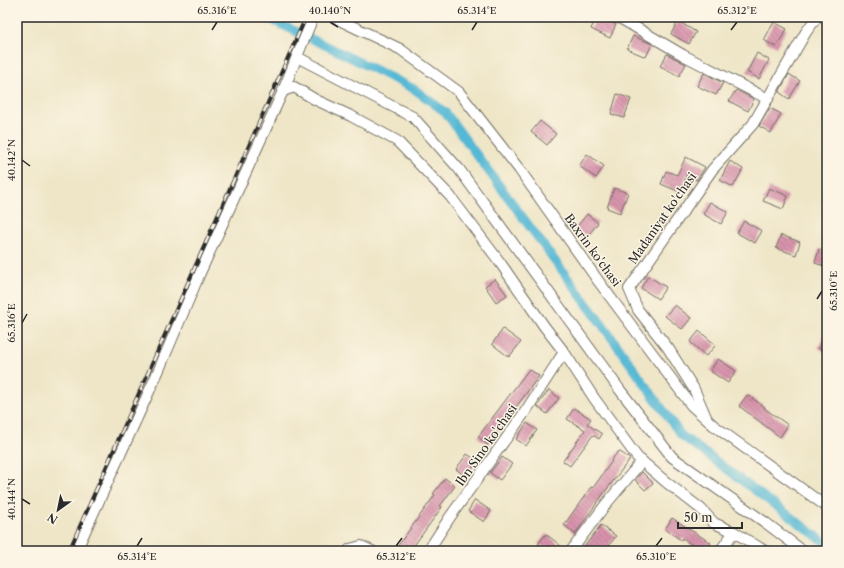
<svg xmlns="http://www.w3.org/2000/svg" width="844" height="568" viewBox="0 0 844 568" font-family="'Libre Caslon Text',serif">
  <style>
    .lines { fill: none; stroke-linecap: round; stroke-linejoin: round }
    .canal { stroke: #55b8d4; stroke-width: 9 }
    .building { fill: url(#building-back-hatch) }
    .minor-casing { stroke: #706c62; stroke-width: 12 }
    .minor { stroke: #fff; stroke-width: 10 }
    .rail-casing { stroke: #2b2b2b; stroke-width: 4 }
    .rail { stroke: #fcf5e5; stroke-width: 2.5; stroke-dasharray: 8; stroke-linecap: butt }
    .ticks { fill: none; stroke: #2b2b2b; stroke-width: 1.5 }
    .labels { text-anchor: middle; dominant-baseline: central; stroke-width: 3; stroke-linejoin: round; paint-order: stroke }
    .street-label { font-size: 12px; fill: #2b2b2b; stroke: #fcf5e5 }
    .neatline { fill: none; stroke: #2b2b2b; stroke-width: 1.5 }
    .ticks-label { font-size: 10px; text-anchor: middle; fill: #2b2b2b }
  </style>
  <defs>
    <pattern id="building-back-hatch" width="6" height="6" patternUnits="userSpaceOnUse"><rect width="6" height="6" fill="#d893ac"/><path d="M-1 5l2 2M0 0l6 6M5-1l2 2" fill="none" stroke="#af788c"/></pattern>
  </defs>
  <rect width="100%" height="100%" fill="#fcf5e5"/>
  <filter id="ink" filterUnits="userSpaceOnUse"><feTurbulence type="fractalNoise" baseFrequency=".025" numOctaves="2"/><feDisplacementMap in="SourceGraphic" scale="8" xChannelSelector="R" yChannelSelector="G"/><feConvolveMatrix kernelMatrix="1 2 1 2 8 2 1 2 1" color-interpolation-filters="sRGB"/></filter>
  <filter id="wash" filterUnits="userSpaceOnUse"><feTurbulence type="fractalNoise" baseFrequency=".012" numOctaves="4" result="noise"/><feDisplacementMap in="SourceGraphic" scale="16" xChannelSelector="R" yChannelSelector="G"/><feGaussianBlur stdDeviation="0.9" result="paint"/><feColorMatrix in="noise" values="0 0 0 0 0 0 0 0 0 0 0 0 0 0 0 0 0 1.4 0 .05"/><feComposite in="paint" operator="in"/></filter>
  <g filter="url(#wash)">
    <rect width="100%" height="100%" fill="#efe6c8"/>
    <g class="lines">
      <path class="canal" d="M 265,17 L 331,48 L 414,89 L 445,112 L 609,334 L 681,435 L 827,544"/>
    </g>
    <g id="blocks">
      <g class="building">
        <path d="M 596,17 L 616,24 L 610,38 L 591,29 Z"/>
        <path d="M 678,21 L 696,32 L 689,44 L 671,34 Z"/>
        <path d="M 774,22 L 787,29 L 776,47 L 764,40 Z"/>
        <path d="M 633,36 L 652,44 L 646,57 L 627,49 Z"/>
        <path d="M 757,53 L 769,60 L 759,79 L 747,72 Z"/>
        <path d="M 667,54 L 686,64 L 679,76 L 660,66 Z"/>
        <path d="M 704,73 L 723,83 L 716,95 L 697,86 Z"/>
        <path d="M 789,74 L 800,81 L 789,99 L 779,92 Z"/>
        <path d="M 736,90 L 754,99 L 748,111 L 729,101 Z"/>
        <path d="M 617,94 L 631,99 L 624,118 L 611,114 Z"/>
        <path d="M 770,108 L 781,114 L 771,133 L 759,126 Z"/>
        <path d="M 540,121 L 556,134 L 547,145 L 531,132 Z"/>
        <path d="M 587,154 L 604,166 L 596,178 L 579,166 Z"/>
        <path d="M 686,157 L 705,167 L 697,180 L 687,174 L 680,192 L 661,184 L 666,171 L 677,175 Z"/>
        <path d="M 730,161 L 743,169 L 733,187 L 720,180 Z"/>
        <path d="M 614,188 L 628,193 L 620,213 L 607,208 Z"/>
        <path d="M 769,188 L 788,196 L 783,209 L 763,201 Z"/>
        <path d="M 710,202 L 728,212 L 721,224 L 703,214 Z"/>
        <path d="M 587,214 L 598,223 L 585,239 L 574,230 Z"/>
        <path d="M 744,221 L 762,231 L 755,243 L 737,233 Z"/>
        <path d="M 781,235 L 800,242 L 796,255 L 776,248 Z"/>
        <path d="M 819,249 L 827,252 L 827,267 L 815,263 Z"/>
        <path d="M 648,276 L 666,287 L 658,299 L 641,288 Z"/>
        <path d="M 495,279 L 507,295 L 496,302 L 485,286 Z"/>
        <path d="M 675,305 L 691,318 L 682,329 L 665,316 Z"/>
        <path d="M 503,329 L 521,342 L 509,357 L 492,344 Z"/>
        <path d="M 827,330 L 827,353 L 818,348 Z"/>
        <path d="M 699,331 L 716,345 L 706,356 L 690,342 Z"/>
        <path d="M 718,359 L 736,371 L 728,383 L 710,371 Z"/>
        <path d="M 529,369 L 539,376 L 488,445 L 478,437 Z"/>
        <path d="M 549,390 L 559,398 L 547,414 L 537,406 Z"/>
        <path d="M 747,395 L 765,407 L 764,408 L 788,425 L 780,437 L 739,406 Z"/>
        <path d="M 574,408 L 591,419 L 587,424 L 602,434 L 599,439 L 593,435 L 570,466 L 563,461 L 585,430 L 567,419 Z"/>
        <path d="M 527,423 L 537,430 L 526,446 L 516,439 Z"/>
        <path d="M 619,451 L 630,459 L 604,493 L 575,534 L 564,525 L 591,487 L 593,488 L 612,461 L 611,460 Z"/>
        <path d="M 467,454 L 478,461 L 466,477 L 456,469 Z"/>
        <path d="M 502,457 L 512,464 L 500,480 L 490,473 Z"/>
        <path d="M 642,472 L 653,483 L 645,490 L 635,480 Z"/>
        <path d="M 445,478 L 455,486 L 440,506 L 442,507 L 429,525 L 410,551 L 394,551 L 435,495 L 433,494 Z"/>
        <path d="M 475,500 L 491,511 L 484,522 L 468,511 Z"/>
        <path d="M 672,518 L 711,543 L 705,551 L 700,551 L 682,538 L 681,540 L 665,529 Z"/>
        <path d="M 601,525 L 616,536 L 605,551 L 581,551 Z"/>
        <path d="M 546,534 L 561,546 L 557,551 L 542,551 L 544,548 L 538,544 Z"/>
      </g>
    </g>
  </g>
  <g filter="url(#ink)">
    <use href="#blocks" fill-opacity="0" stroke="#706c62" stroke-width="1"/>
    <g class="lines">
      <defs>
        <g id="minor">
          <path d="M 333,17 L 400,49 L 459,92 L 519,169 L 599,282 L 691,405 L 713,425 L 827,507"/>
          <path d="M 618,17 L 683,55 L 768,99"/>
          <path d="M 297,57 L 413,117 L 459,169 L 620,390 L 672,457 L 766,523 L 803,551"/>
          <path d="M 283,91 L 294,87 L 316,100 L 351,116 L 397,141 L 450,196 L 499,261 L 544,326 L 564,352 L 594,398 L 637,457 L 666,482 L 701,509 L 714,523 L 734,532 L 765,551"/>
          <path d="M 706,417 L 694,389 L 668,348 L 638,310 L 629,289 L 712,170 L 753,124 L 806,32 L 817,17"/>
          <path d="M 76,551 L 158,372 L 200,273 L 283,91 L 313,17"/>
          <path d="M 349,551 L 350,549 L 361,546 L 372,551"/>
          <path d="M 428,551 L 450,517 L 525,412 L 564,352"/>
          <path d="M 571,551 L 606,504 L 642,461"/>
          <path d="M 720,551 L 734,532"/>
        </g>
      </defs>
      <use href="#minor" class="minor-casing"/>
      <use href="#minor" class="minor"/>
      <defs>
        <path id="rail" d="M 69,551 L 306,17"/>
      </defs>
      <use href="#rail" class="rail-casing"/>
      <use href="#rail" class="rail"/>
    </g>
  </g>
  <path class="ticks" d="M 330,22 L 338,27M 212,30 L 217,22M 472,30 L 477,22M 731,30 L 737,22M 22,160 L 30,166M 817,299 L 822,291M 22,323 L 27,314M 22,499 L 30,504M 137,546 L 142,538M 396,546 L 402,538M 656,546 L 662,538"/>
  <g class="labels">
    <g class="street-label">
      <text transform="translate(662 218) rotate(-55)">Madaniyat ko'chasi</text>
      <text transform="translate(593 250) rotate(54)">Baxrin ko'chasi</text>
      <text transform="translate(486 445) rotate(-55)">Ibn Sino ko'chasi</text>
    </g>
  </g>
  <rect width="844" height="568" fill="none" stroke="#fcf5e5" stroke-width="44"/>
  <g transform="translate(58 510) rotate(213)" stroke="#fcf5e5" stroke-width="3" paint-order="stroke">
  <path d="M0-3L7 15L0 10L-7 15Z" fill="#2b2b2b"/>
  <text y="-6" font-size="11" font-weight="bold" text-anchor="middle" fill="#2b2b2b">N</text>
  </g>
  <path d="M678 522v6h64v-6" fill="none" stroke="#2b2b2b" stroke-width="2"/>
  <text x="684" y="522" font-size="12" fill="#2b2b2b" stroke="#fcf5e5" stroke-width="3" paint-order="stroke">50 m</text>
  <rect x="22" y="22" width="800" height="524" class="neatline"/>
  <g class="ticks-label">
    <text x="217" y="14">65.316°E</text>
    <text x="330" y="14">40.140°N</text>
    <text x="477" y="14">65.314°E</text>
    <text x="737" y="14">65.312°E</text>
    <text transform="translate(11 160) rotate(-90)" y="4">40.142°N</text>
    <text transform="translate(833 291) rotate(-90)" y="4">65.310°E</text>
    <text transform="translate(11 323) rotate(-90)" y="4">65.316°E</text>
    <text transform="translate(11 499) rotate(-90)" y="4">40.144°N</text>
    <text x="137" y="560">65.314°E</text>
    <text x="396" y="560">65.312°E</text>
    <text x="656" y="560">65.310°E</text>
  </g>
</svg>
